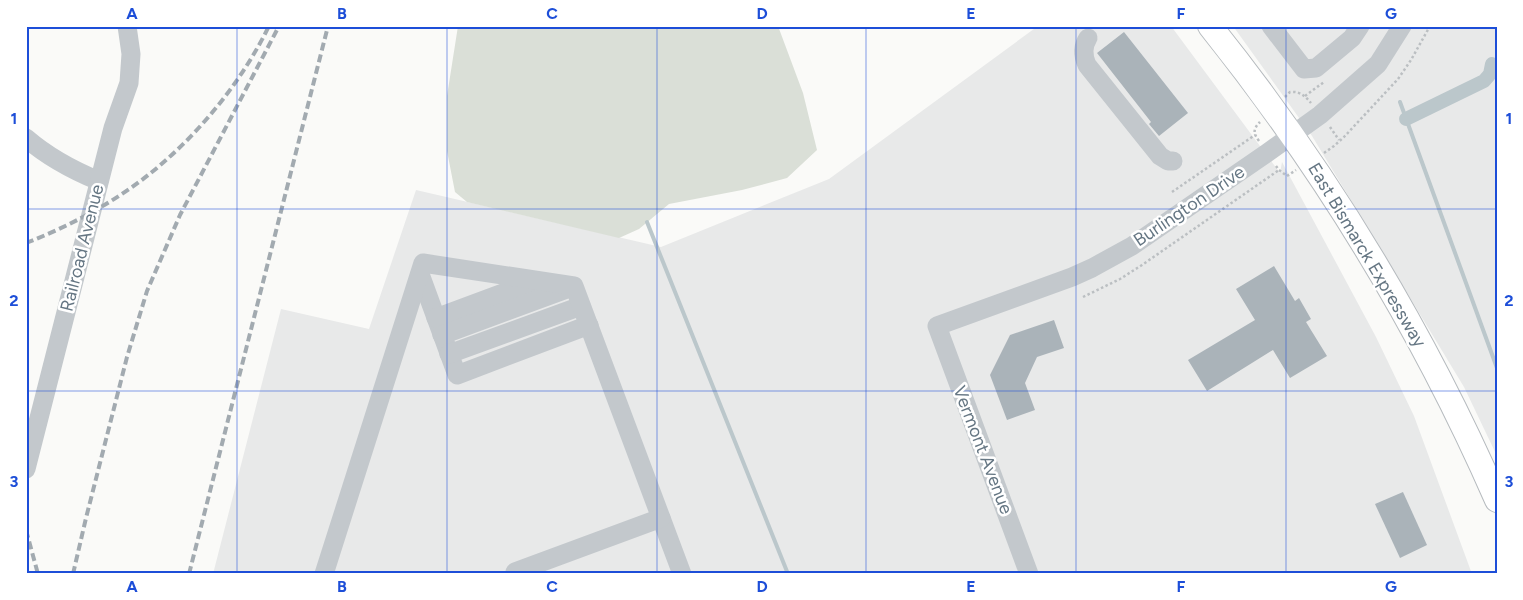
<svg xmlns="http://www.w3.org/2000/svg" width="1523" height="600" viewBox="0 0 1523 600" font-family="Figtree,sans-serif">
  <style>
    .built { fill: #e8e9e9 }
    .green { fill: #dadfd7 }
    .lines { fill: none; stroke-linecap: round; stroke-linejoin: round }
    .stream { stroke: #bbc7cb; stroke-width: 4 }
    .canal { stroke: #bbc7cb; stroke-width: 14 }
    .building { fill: #aab3b9 }
    .major-casing { stroke: #b5babe; stroke-width: 26 }
    .path { stroke: #bbbfc2; stroke-width: 2.5; stroke-dasharray: 2.5 2.5; stroke-linecap: butt }
    .minor { stroke: #c3c8cc; stroke-width: 19 }
    .major { stroke: #fff; stroke-width: 24 }
    .rail { stroke: #a2aab0; stroke-width: 4; stroke-dasharray: 8 4; stroke-linecap: butt }
    .grid { fill: none; stroke: #1d4ed8; stroke-width: 1; stroke-opacity: 0.55 }
    .labels { text-anchor: middle; dominant-baseline: central; stroke-width: 5; stroke-linejoin: round; paint-order: stroke }
    .street-label { font-size: 18px; fill: #657683; stroke: #fff }
    .neatline { fill: none; stroke: #1d4ed8; stroke-width: 2 }
    .grid-label { font-size: 16px; text-anchor: middle; font-weight: bold; fill: #1d4ed8 }
  </style>
  <rect width="100%" height="100%" fill="#fafaf8"/>
  <g class="built">
    <path d="M 1038,26 L 1171,26 L 1280,173 L 1282,162 L 1376,337 L 1414,416 L 1472,574 L 213,574 L 281,309 L 369,329 L 416,190 L 661,247 L 829,179 Z"/>
    <path d="M 1233,26 L 1497,26 L 1497,456 L 1464,387 L 1312,136 Z"/>
  </g>
  <path class="green" d="M 458,26 L 778,26 L 803,93 L 817,150 L 787,178 L 742,190 L 669,204 L 639,229 L 619,238 L 467,202 L 455,192 L 447,151 L 447,96 Z"/>
  <g class="lines">
    <g class="stream">
      <path d="M 1400,102 L 1497,368"/>
      <path d="M 647,222 L 788,574"/>
    </g>
    <path class="canal" d="M 1406,119 L 1484,81 L 1490,74 L 1492,64"/>
  </g>
  <g class="building">
    <path d="M 1124,32 L 1188,113 L 1159,136 L 1149,124 L 1151,122 L 1097,53 Z"/>
    <path d="M 1274,266 L 1295,301 L 1299,298 L 1311,319 L 1306,322 L 1327,356 L 1290,378 L 1273,350 L 1207,391 L 1188,360 L 1255,320 L 1236,289 Z"/>
    <path d="M 1054,320 L 1064,348 L 1037,357 L 1025,383 L 1035,410 L 1007,420 L 990,375 L 1010,335 Z"/>
    <path d="M 1403,492 L 1427,545 L 1400,558 L 1375,504 Z"/>
  </g>
  <g class="lines">
    <defs>
      <path id="major" d="M 1210,26 C 1326,171 1423,331 1497,500"/>
    </defs>
    <use href="#major" class="major-casing"/>
    <g class="path">
      <path d="M 1305,96 L 1324,82"/>
      <path d="M 1285,97 L 1290,92 C 1300,91 1305,96 1311,103"/>
      <path d="M 1330,127 L 1339,140"/>
      <path d="M 1259,141 C 1253,133 1253,129 1260,122"/>
      <path d="M 1324,153 L 1334,146 L 1344,137 L 1398,79 L 1411,60 L 1430,26"/>
      <path d="M 1276,166 L 1279,170 L 1287,176 L 1296,170"/>
      <path d="M 1172,192 L 1255,135"/>
      <path d="M 1083,297 L 1120,279 L 1142,265 L 1279,170"/>
    </g>
    <g class="minor">
      <path d="M 1271,26 L 1304,69 L 1316,68 L 1352,38 L 1360,26"/>
      <path d="M 1088,38 C 1082,47 1083,56 1087,65 L 1160,156 L 1168,161 L 1173,161"/>
      <path d="M 26,138 C 48,157 72,170 99,181"/>
      <path d="M 420,274 L 457,375 L 589,325"/>
      <path d="M 436,318 L 535,281"/>
      <path d="M 442,335 L 572,287"/>
      <path d="M 449,354 L 581,306"/>
      <path d="M 26,469 L 113,128 L 129,83 L 131,54 L 127,26"/>
      <path d="M 324,574 L 423,263 L 574,286 L 682,574"/>
      <path d="M 516,574 L 515,572 L 661,518"/>
      <path d="M 1029,574 L 937,326 L 1072,277 L 1092,268 L 1132,246 L 1267,153 L 1320,115 L 1378,64 L 1402,26"/>
    </g>
    <use href="#major" class="major"/>
    <g class="rail">
      <path d="M 26,243 C 70,226 115,202 152,172 C 200,133 242,81 269,26"/>
      <path d="M 26,530 L 38,574"/>
      <path d="M 73,574 L 86,518 L 127,357 L 147,291 L 180,215 L 279,26"/>
      <path d="M 189,574 L 328,26"/>
    </g>
  </g>
  <path class="grid" d="M 237,26 L 237,574M 447,26 L 447,574M 657,26 L 657,574M 866,26 L 866,574M 1076,26 L 1076,574M 1286,26 L 1286,574M 26,209 L 1497,209M 26,391 L 1497,391"/>
  <g class="labels">
    <g class="street-label">
      <text transform="translate(1189 206) rotate(-34)">Burlington Drive</text>
      <text transform="translate(82 248) rotate(-76)">Railroad Avenue</text>
      <text transform="translate(1367 255) rotate(59)">East Bismarck Expressway</text>
      <text transform="translate(983 450) rotate(69)">Vermont Avenue</text>
    </g>
  </g>
  <rect width="1523" height="600" fill="none" stroke="#ffffff" stroke-width="55"/>
  <rect x="28" y="28" width="1468" height="544" class="neatline"/>
  <g class="grid-label">
    <text x="132" y="19">A</text>
    <text x="342" y="19">B</text>
    <text x="552" y="19">C</text>
    <text x="762" y="19">D</text>
    <text x="971" y="19">E</text>
    <text x="1181" y="19">F</text>
    <text x="1391" y="19">G</text>
    <text x="14" y="124">1</text>
    <text x="1509" y="124">1</text>
    <text x="14" y="306">2</text>
    <text x="1509" y="306">2</text>
    <text x="14" y="487">3</text>
    <text x="1509" y="487">3</text>
    <text x="132" y="592">A</text>
    <text x="342" y="592">B</text>
    <text x="552" y="592">C</text>
    <text x="762" y="592">D</text>
    <text x="971" y="592">E</text>
    <text x="1181" y="592">F</text>
    <text x="1391" y="592">G</text>
  </g>
</svg>
